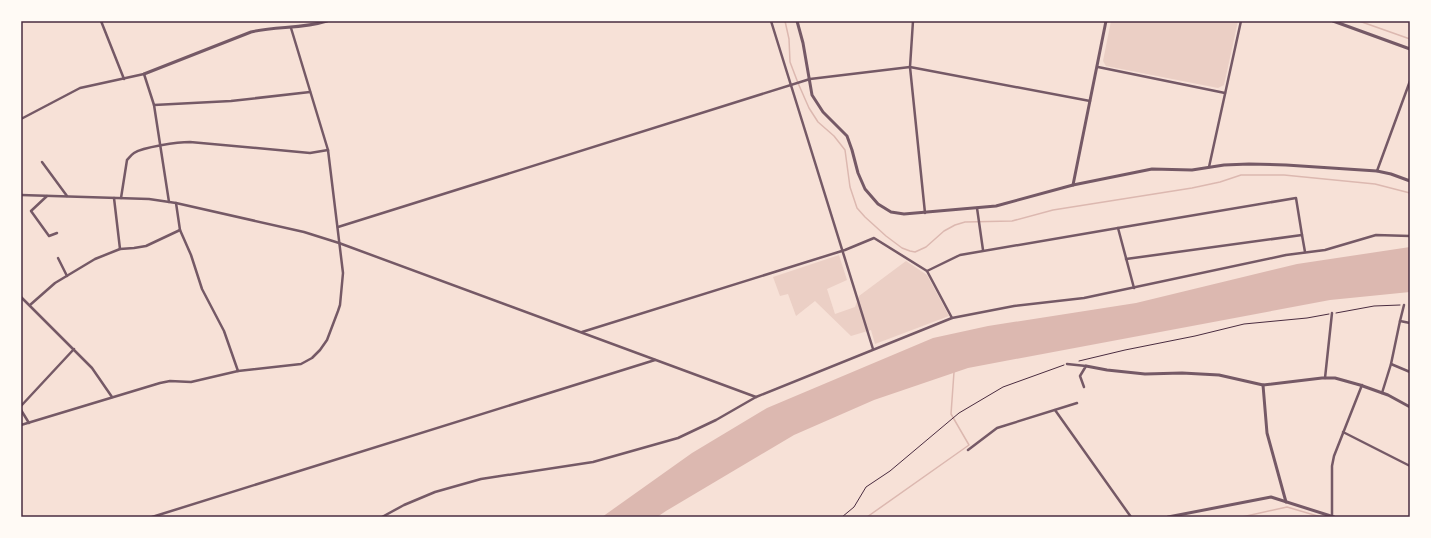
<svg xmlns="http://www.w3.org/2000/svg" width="1431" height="538" viewBox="0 0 1431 538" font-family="Arial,sans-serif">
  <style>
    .green { fill: #ebcfc5 }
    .water { fill: #dcb8b0 }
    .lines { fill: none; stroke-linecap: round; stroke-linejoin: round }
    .stream { stroke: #dcb8b0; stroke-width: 1.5 }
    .path { stroke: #4a2c40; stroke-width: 1 }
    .minor { stroke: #755966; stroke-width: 2.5 }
    .tertiary { stroke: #755966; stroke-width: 3 }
    .neatline { fill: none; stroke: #4a2c40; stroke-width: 1.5 }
  </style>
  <rect width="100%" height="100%" fill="#f7e1d7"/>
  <g class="green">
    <path d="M 1111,21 L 1238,21 L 1224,85 L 1218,88 L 1106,66 L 1103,61 Z"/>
    <path d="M 839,255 L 847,280 L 827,289 L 835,314 L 855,307 L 859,296 L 906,261 L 927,275 L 949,316 L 875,344 L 871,330 L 851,336 L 815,301 L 796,316 L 788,294 L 780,296 L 773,277 Z"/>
  </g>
  <path class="water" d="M 1410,247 L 1410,292 L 1330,300 L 968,368 L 874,400 L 794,435 L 666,511 L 657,517 L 602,517 L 692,453 L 767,408 L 933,338 L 988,326 L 1136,303 L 1297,264 Z"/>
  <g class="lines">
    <g class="stream">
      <path d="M 785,21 L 789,39 L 790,62 L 798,83 L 809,108 L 818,122 L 834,136 L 845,150 L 850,187 L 857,208 L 865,217 L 886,236 L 902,248 L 910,251 L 915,252 L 926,247 L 944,231 L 955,225 L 965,222 L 1012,221 L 1053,210 L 1192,188 L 1220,182 L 1241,175 L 1284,175 L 1375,184 L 1410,193"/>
      <path d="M 1359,21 L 1410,39"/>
      <path d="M 867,517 L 969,445 L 951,414 L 954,372"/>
      <path d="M 1242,517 L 1287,507 L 1321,517"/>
    </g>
    <g class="path">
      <path d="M 1336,313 L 1374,306 L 1400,305"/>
      <path d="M 1079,361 L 1125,350 L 1195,336 L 1244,324 L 1307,318 L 1329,314"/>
      <path d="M 842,517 L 854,507 L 866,487 L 890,471 L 959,413 L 1003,387 L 1064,365"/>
    </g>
    <g class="minor">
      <path d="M 101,21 L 124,79"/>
      <path d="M 771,21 L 873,349"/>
      <path d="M 913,21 L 910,67 L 925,213"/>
      <path d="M 1098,67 L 1225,93"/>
      <path d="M 154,105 L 231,101 L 310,92"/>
      <path d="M 21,119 L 80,88 L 144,74 L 154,105 L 169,202"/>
      <path d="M 42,162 L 67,196"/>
      <path d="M 1209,167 L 1241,21"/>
      <path d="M 1377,171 L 1410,81"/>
      <path d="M 21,195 L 149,199 L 176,203 L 304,232 L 339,243 L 756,397"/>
      <path d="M 47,196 L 31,211 L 49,236 L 57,233"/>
      <path d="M 114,198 L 120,249"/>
      <path d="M 121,198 L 127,160 C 129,158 131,155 134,153 C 143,147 178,142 190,142 L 310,153 L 328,150"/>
      <path d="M 176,203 L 180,230 L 191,255 L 202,289 L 224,331 L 238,371"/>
      <path d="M 977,208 L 983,250"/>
      <path d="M 338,227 L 810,79 L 910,67 L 1090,101"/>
      <path d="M 1118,228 L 1296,198 L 1302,235"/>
      <path d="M 58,258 L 67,276"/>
      <path d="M 1126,259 L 1302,235 L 1305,252"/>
      <path d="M 927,271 L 952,318"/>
      <path d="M 21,297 L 92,368 L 112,397"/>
      <path d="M 30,305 L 55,283 L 95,259 L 120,249 L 134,248 L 146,246 L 180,230"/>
      <path d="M 1400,321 L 1404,305"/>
      <path d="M 582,332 L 845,250 L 874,238 L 927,271 L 960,255 L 1118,228 L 1134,288"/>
      <path d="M 1067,364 L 1086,366 L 1080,376 L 1084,387"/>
      <path d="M 1391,364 L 1410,372"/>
      <path d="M 1325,378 L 1332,313"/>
      <path d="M 1382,393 L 1391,364 L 1400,321 L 1410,323"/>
      <path d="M 21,406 L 74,349"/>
      <path d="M 21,410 L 29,423"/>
      <path d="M 1055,410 L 1131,517"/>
      <path d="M 21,425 L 160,383 L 170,381 L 191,382 L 238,371 L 301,364 L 312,358 L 320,350 L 327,340 L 338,311 L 340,305 L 343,273 L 328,150 L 291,28"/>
      <path d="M 1343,432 L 1410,466"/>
      <path d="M 968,450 L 997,428 L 1077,403"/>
      <path d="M 1332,516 L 1332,466 L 1334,456 L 1362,385"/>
      <path d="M 152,517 L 655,360"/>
      <path d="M 382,517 L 404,505 L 435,492 L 481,479 L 593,462 L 678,438 L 716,420 L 756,397 L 952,318 L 1014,306 L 1084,298 L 1286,255 L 1325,250 L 1376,235 L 1410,236"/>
    </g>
    <g class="tertiary">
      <path d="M 797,21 L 803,43 L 812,95 L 823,112 L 847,136 L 852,150 L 858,173 L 865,189 L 878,204 L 891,212 L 904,214 L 996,206 L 1073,185 L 1152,169 L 1192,170 L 1224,165 L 1249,164 L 1286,165 L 1377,171 L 1391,174 L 1410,181"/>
      <path d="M 1333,21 L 1410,49"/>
      <path d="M 144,74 L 251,32 C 276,26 302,29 327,21"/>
      <path d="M 1073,185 L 1106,21"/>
      <path d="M 1086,366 L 1107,370 L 1145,374 L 1182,373 L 1219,375 L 1263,385 L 1322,378 L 1335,378 L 1360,385 L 1388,395 L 1410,407"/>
      <path d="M 1263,385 L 1267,433 L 1286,502"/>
      <path d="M 1168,517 L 1271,497 L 1334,517"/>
    </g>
  </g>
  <rect width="1431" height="538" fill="none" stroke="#fffaf5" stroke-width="44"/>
  <rect x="22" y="22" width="1387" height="494" class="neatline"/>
</svg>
